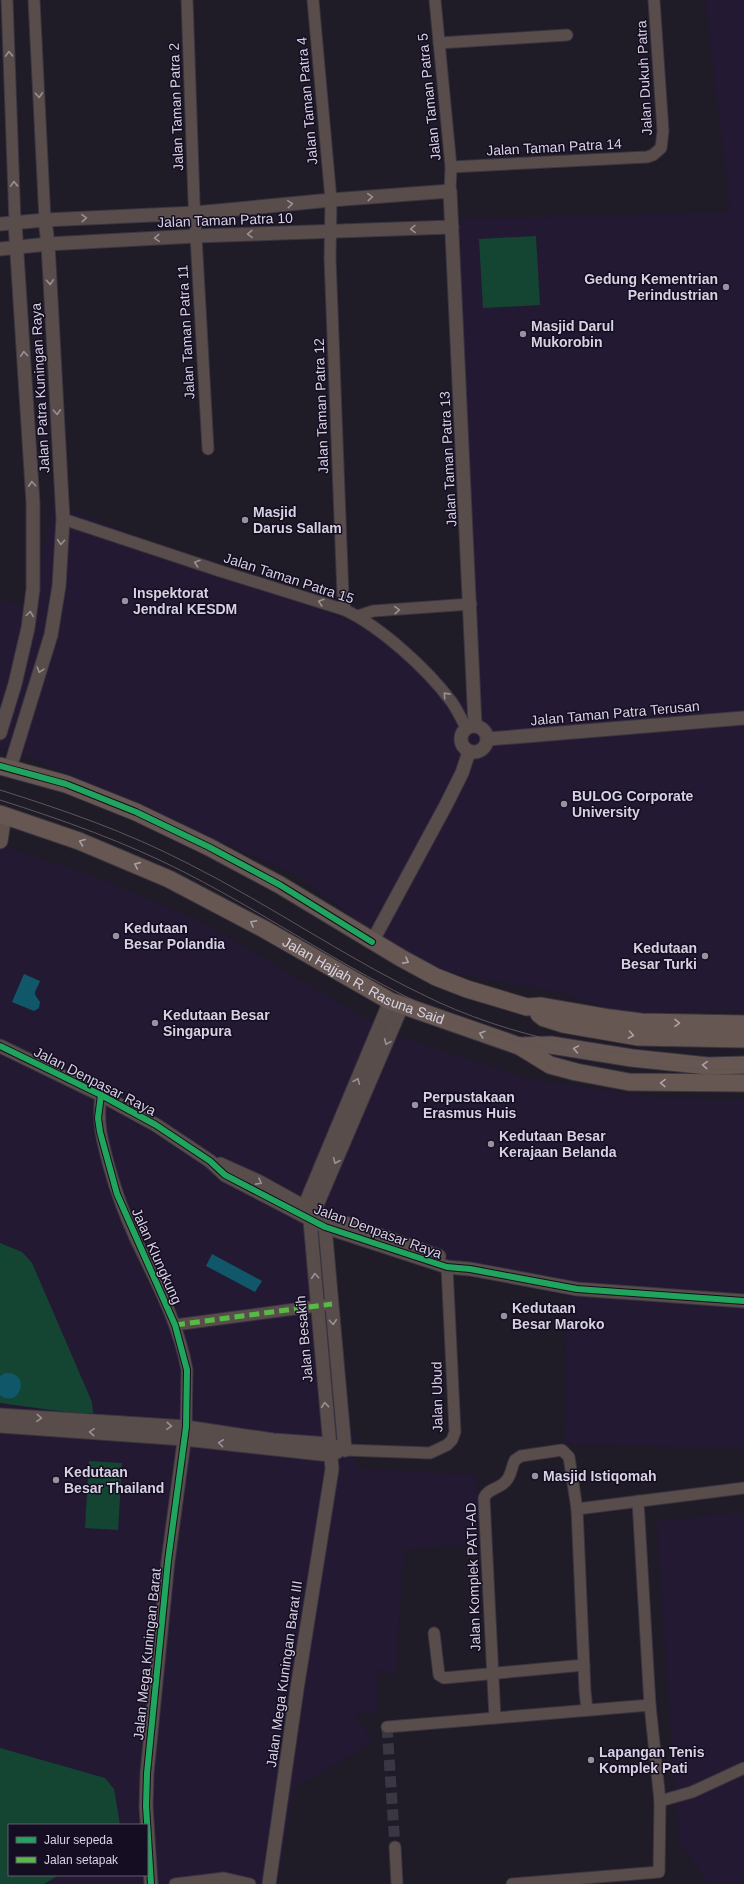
<svg xmlns="http://www.w3.org/2000/svg" width="744" height="1884" viewBox="0 0 744 1884" font-family="Arial,sans-serif">
  <style>
    .built { fill: #231933; fill-rule: evenodd }
    .green { fill: #144533 }
    .water { fill: #105769 }
    .lines { fill: none; stroke-linecap: round; stroke-linejoin: round }
    .minor-tunnel { stroke: #3b3643; stroke-width: 11; stroke-dasharray: 11 5.5; stroke-linecap: butt }
    .minor-casing { stroke: #3a3540; stroke-width: 13 }
    .tertiary-casing { stroke: #3a3540; stroke-width: 15 }
    .secondary-casing { stroke: #3a3540; stroke-width: 17 }
    .primary-casing { stroke: #3a3540; stroke-width: 19 }
    .minor { stroke: #594d4b; stroke-width: 11 }
    .tertiary { stroke: #594d4b; stroke-width: 13 }
    .secondary { stroke: #5f514c; stroke-width: 15 }
    .primary { stroke: #675752; stroke-width: 17 }
    .tram { stroke: #5f5657; stroke-width: 1 }
    .quiet { stroke: #58b947; stroke-width: 5; stroke-dasharray: 10 5; stroke-linecap: butt }
    .cycleway-casing { stroke: #150d22; stroke-width: 8 }
    .cycleway { stroke: #20a55d; stroke-width: 6 }
    .oneway { stroke: #989096 }
    .oneway2 { stroke: #aaa1a8 }
    .poi-dot { fill: #9792a1; stroke: #150d22; stroke-width: 1.5 }
    .labels { text-anchor: middle; dominant-baseline: central; stroke-width: 3; stroke-linejoin: round; paint-order: stroke }
    .street-label { font-size: 14px; fill: #d7d2e2; stroke: #150d22 }
    .poi-label { font-size: 14px; font-weight: bold; fill: #d7d2e2; stroke: #150d22; text-anchor: start }
  </style>
  <rect width="100%" height="100%" fill="#1f1b27"/>
  <g class="built">
    <path d="M 705,0 L 744,0 L 744,1011 L 642,1013 L 611,1011 L 564,993 L 419,967 L 296,875 L 29,757 L 0,748 L 0,599 L 32,608 L 53,503 L 409,645 L 478,718 L 457,219 L 730,212 Z"/>
    <path d="M 0,845 L 92,875 L 202,922 L 393,1034 L 533,1080 L 664,1098 L 744,1099 L 744,1449 L 565,1443 L 566,1296 L 447,1271 L 304,1218 L 331,1434 L 356,1435 L 355,1468 L 476,1475 L 479,1545 L 404,1549 L 396,1674 L 377,1670 L 378,1712 L 354,1715 L 373,1742 L 294,1789 L 278,1884 L 0,1884 ZM 9,1825 L 147,1825 L 147,1875 L 9,1875 Z"/>
    <path d="M 744,1512 L 744,1884 L 708,1884 L 679,1841 L 656,1521 Z"/>
  </g>
  <g class="green">
    <path d="M 536,236 L 540,305 L 483,308 L 479,239 Z"/>
    <path d="M 0,1243 L 22,1252 L 32,1263 L 92,1402 L 93,1413 L 73,1413 L 0,1403 Z"/>
    <path d="M 89,1461 L 122,1463 L 118,1530 L 85,1528 Z"/>
    <path d="M 0,1748 L 105,1778 L 114,1789 L 120,1825 L 9,1825 L 9,1875 L 59,1875 L 44,1884 L 0,1884 Z"/>
  </g>
  <g class="water">
    <path d="M 24,974 L 40,981 C 35,994 32,991 40,1002 L 39,1008 L 34,1011 L 12,1002 Z"/>
    <path d="M 212,1254 L 262,1281 L 255,1292 L 206,1266 Z"/>
    <path d="M 5,1373 C 33,1372 19,1410 0,1395 L 0,1376 Z"/>
  </g>
  <g class="lines">
    <path class="minor-tunnel" d="M 387,1727 L 395,1847"/>
    <defs>
      <g id="minor">
        <path d="M 7,0 L 15,223"/>
        <path d="M 34,0 L 45,220"/>
        <path d="M 187,0 L 194,201 L 208,449"/>
        <path d="M 313,0 L 331,200 L 330,258 L 343,596 L 345,610"/>
        <path d="M 435,0 L 451,167 L 450,191"/>
        <path d="M 439,43 L 567,35"/>
        <path d="M 451,167 L 647,157 L 653,155 L 661,148 L 663,131 L 654,0"/>
        <path d="M 63,519 L 217,570 L 345,610 C 381,627 427,669 451,701 C 457,709 461,719 466,727"/>
        <path d="M 358,616 L 373,611 L 471,604"/>
        <path d="M 101,1095 C 97,1122 102,1140 109,1166 C 116,1192 125,1216 136,1240 C 156,1282 179,1324 187,1370 L 186,1427"/>
        <path d="M 175,1325 L 325,1305"/>
        <path d="M 345,1450 L 430,1453 L 447,1445 L 452,1440 L 455,1432 L 447,1267"/>
        <path d="M 434,1633 L 439,1675 L 444,1678 L 584,1665"/>
        <path d="M 587,1710 L 585,1691 L 577,1509 L 744,1488"/>
        <path d="M 495,1718 L 484,1498 C 488,1488 500,1489 506,1481 C 512,1475 511,1467 515,1460 L 521,1456 L 562,1450 L 569,1457 L 577,1509"/>
        <path d="M 387,1727 L 650,1705"/>
        <path d="M 660,1801 L 692,1792 L 744,1768"/>
        <path d="M 395,1847 L 397,1884"/>
        <path d="M 175,1884 L 224,1878 L 250,1884"/>
        <path d="M 512,1884 L 659,1872 L 660,1801 L 650,1705 L 638,1501"/>
      </g>
      <g id="tertiary">
        <path d="M 0,224 L 45,220 L 195,213 L 331,200 L 450,191 L 475,725"/>
        <path d="M 0,249 L 48,244 L 196,236 L 452,227"/>
        <circle cx="474" cy="739" r="13"/>
        <path d="M 0,733 L 15,684 L 28,628 L 33,589 L 33,503 L 15,223"/>
        <path d="M 488,739 L 744,718"/>
        <path d="M 10,768 L 51,635 L 59,586 L 63,519 L 48,244 L 45,220"/>
        <path d="M 372,942 L 446,805 L 462,773 L 469,752"/>
        <path d="M 0,1046 L 101,1095 L 156,1125 L 210,1161 L 225,1175 L 325,1227 L 447,1267 L 470,1269 L 577,1289 L 744,1301"/>
        <path d="M 220,1164 L 258,1181 L 314,1212 L 439,1256"/>
        <path d="M 304,1207 L 390,1001"/>
        <path d="M 314,1212 L 402,1006"/>
        <path d="M 325,1227 L 345,1450"/>
        <path d="M 0,1415 L 186,1427 L 273,1440 L 329,1444 L 345,1450"/>
        <path d="M 0,1426 L 184,1439 L 330,1455 L 337,1452"/>
        <path d="M 151,1884 L 146,1806 L 147,1773 L 168,1561 L 186,1427"/>
        <path d="M 269,1884 L 297,1689 L 332,1469 L 310,1220"/>
      </g>
      <path id="secondary" d="M 0,841 L 4,815"/>
      <g id="primary">
        <path d="M 0,766 L 66,784 L 136,812 L 209,847 L 280,885 L 401,958 L 436,977 L 467,989 L 527,1007 L 541,1006 L 610,1018 L 641,1022 L 744,1024"/>
        <path id="s1" d="M 0,814 L 79,841 L 169,879 L 264,929 L 390,1001 L 519,1046 L 550,1065 L 576,1072 L 629,1082 L 744,1083"/>
        <path d="M 539,1014 L 544,1018 L 563,1024 L 638,1037 L 744,1039"/>
        <path d="M 519,1046 L 551,1045 L 632,1058 L 708,1066 L 744,1065"/>
      </g>
    </defs>
    <use href="#minor" class="minor-casing"/>
    <use href="#tertiary" class="tertiary-casing"/>
    <use href="#secondary" class="secondary-casing"/>
    <use href="#primary" class="primary-casing"/>
    <use href="#minor" class="minor"/>
    <use href="#tertiary" class="tertiary"/>
    <use href="#secondary" class="secondary"/>
    <use href="#primary" class="primary"/>
    <g class="tram">
      <path d="M 0,790 C 64,810 127,832 187,863 C 273,906 351,962 438,1002 C 530,1044 642,1062 744,1059"/>
      <path d="M 0,800 C 63,820 125,842 184,872 C 284,923 376,991 482,1030 C 561,1059 660,1071 744,1069"/>
    </g>
    <path class="quiet" d="M 175,1325 L 332,1304"/>
    <defs>
      <g id="cycleway">
        <path d="M 0,766 L 66,784 L 136,812 L 209,847 L 280,885 L 372,942"/>
        <path d="M 0,1046 L 101,1095 L 156,1125 L 210,1161 L 225,1175 L 325,1227 L 447,1267 L 470,1269 L 577,1289 L 744,1301"/>
        <path d="M 101,1095 L 98,1118 L 100,1132 L 117,1194 L 175,1325 L 187,1370 L 186,1427 L 168,1561 L 147,1773 L 146,1806 L 151,1884"/>
      </g>
    </defs>
    <use href="#cycleway" class="cycleway-casing"/>
    <use href="#cycleway" class="cycleway"/>
  </g>
  <defs><path id="oneway-chevron" d="M-2-3.5L2.5 0L-2 3.5" fill="none" stroke-width="1.6" stroke-linecap="round" stroke-linejoin="round"/></defs>
  <g class="oneway">
    <use href="#oneway-chevron" transform="translate(9 54) rotate(-92)"/>
    <use href="#oneway-chevron" transform="translate(39 95) rotate(87)"/>
    <use href="#oneway-chevron" transform="translate(14 184) rotate(-92)"/>
    <use href="#oneway-chevron" transform="translate(370 197) rotate(-4)"/>
    <use href="#oneway-chevron" transform="translate(290 204) rotate(-5)"/>
    <use href="#oneway-chevron" transform="translate(84 218) rotate(-3)"/>
    <use href="#oneway-chevron" transform="translate(413 229) rotate(178)"/>
    <use href="#oneway-chevron" transform="translate(250 234) rotate(178)"/>
    <use href="#oneway-chevron" transform="translate(157 238) rotate(177)"/>
    <use href="#oneway-chevron" transform="translate(50 282) rotate(87)"/>
    <use href="#oneway-chevron" transform="translate(24 354) rotate(-94)"/>
    <use href="#oneway-chevron" transform="translate(57 412) rotate(87)"/>
    <use href="#oneway-chevron" transform="translate(32 484) rotate(-94)"/>
    <use href="#oneway-chevron" transform="translate(61 542) rotate(95)"/>
    <use href="#oneway-chevron" transform="translate(197 563) rotate(-162)"/>
    <use href="#oneway-chevron" transform="translate(321 602) rotate(-163)"/>
    <use href="#oneway-chevron" transform="translate(397 610) rotate(-4)"/>
    <use href="#oneway-chevron" transform="translate(30 614) rotate(-82)"/>
    <use href="#oneway-chevron" transform="translate(40 670) rotate(107)"/>
    <use href="#oneway-chevron" transform="translate(446 695) rotate(-132)"/>
    <use href="#oneway-chevron" transform="translate(387 1042) rotate(114)"/>
    <use href="#oneway-chevron" transform="translate(357 1081) rotate(-67)"/>
    <use href="#oneway-chevron" transform="translate(336 1161) rotate(113)"/>
    <use href="#oneway-chevron" transform="translate(259 1182) rotate(28)"/>
    <use href="#oneway-chevron" transform="translate(315 1276) rotate(-95)"/>
    <use href="#oneway-chevron" transform="translate(333 1322) rotate(85)"/>
    <use href="#oneway-chevron" transform="translate(325 1405) rotate(-95)"/>
    <use href="#oneway-chevron" transform="translate(39 1418) rotate(4)"/>
    <use href="#oneway-chevron" transform="translate(169 1426) rotate(4)"/>
    <use href="#oneway-chevron" transform="translate(92 1432) rotate(-176)"/>
    <use href="#oneway-chevron" transform="translate(221 1443) rotate(-174)"/>
  </g>
  <g class="oneway2">
    <use href="#oneway-chevron" transform="translate(82 842) rotate(-159)"/>
    <use href="#oneway-chevron" transform="translate(137 865) rotate(-156)"/>
    <use href="#oneway-chevron" transform="translate(253 923) rotate(-151)"/>
    <use href="#oneway-chevron" transform="translate(406 961) rotate(28)"/>
    <use href="#oneway-chevron" transform="translate(677 1023) rotate(1)"/>
    <use href="#oneway-chevron" transform="translate(482 1034) rotate(-161)"/>
    <use href="#oneway-chevron" transform="translate(631 1035) rotate(10)"/>
    <use href="#oneway-chevron" transform="translate(576 1049) rotate(-170)"/>
    <use href="#oneway-chevron" transform="translate(705 1065) rotate(-176)"/>
    <use href="#oneway-chevron" transform="translate(663 1083) rotate(-178)"/>
  </g>
  <g class="poi-dot">
    <circle cx="726" cy="287" r="4"/>
    <circle cx="523" cy="334" r="4"/>
    <circle cx="245" cy="520" r="4"/>
    <circle cx="125" cy="601" r="4"/>
    <circle cx="564" cy="804" r="4"/>
    <circle cx="116" cy="936" r="4"/>
    <circle cx="705" cy="956" r="4"/>
    <circle cx="155" cy="1023" r="4"/>
    <circle cx="415" cy="1105" r="4"/>
    <circle cx="491" cy="1144" r="4"/>
    <circle cx="504" cy="1316" r="4"/>
    <circle cx="535" cy="1476" r="4"/>
    <circle cx="56" cy="1480" r="4"/>
    <circle cx="591" cy="1760" r="4"/>
  </g>
  <g class="labels">
    <g class="street-label">
      <text transform="translate(644 78) rotate(-93)">Jalan Dukuh Patra</text>
      <text transform="translate(429 97) rotate(-96)">Jalan Taman Patra 5</text>
      <text transform="translate(307 101) rotate(-95)">Jalan Taman Patra 4</text>
      <text transform="translate(176 107) rotate(-92)">Jalan Taman Patra 2</text>
      <text transform="translate(554 147) rotate(-3)">Jalan Taman Patra 14</text>
      <text transform="translate(225 220) rotate(-2)">Jalan Taman Patra 10</text>
      <text transform="translate(186 332) rotate(-93)">Jalan Taman Patra 11</text>
      <text transform="translate(40 388) rotate(-93)">Jalan Patra Kuningan Raya</text>
      <text transform="translate(321 406) rotate(-92)">Jalan Taman Patra 12</text>
      <text transform="translate(448 459) rotate(-93)">Jalan Taman Patra 13</text>
      <text transform="translate(289 578) rotate(18)">Jalan Taman Patra 15</text>
      <text transform="translate(615 713) rotate(-5)">Jalan Taman Patra Terusan</text>
      <text stroke="none"><textPath href="#s1" startOffset="401">Jalan Hajjah R. Rasuna Said</textPath></text>
      <text transform="translate(95 1081) rotate(27)">Jalan Denpasar Raya</text>
      <text transform="translate(378 1231) rotate(20)">Jalan Denpasar Raya</text>
      <text transform="translate(157 1256) rotate(66)">Jalan Klungkung</text>
      <text transform="translate(304 1339) rotate(-95)">Jalan Besakih</text>
      <text transform="translate(437 1397) rotate(-91)">Jalan Ubud</text>
      <text transform="translate(473 1577) rotate(-92)">Jalan Komplek PATI-AD</text>
      <text transform="translate(147 1654) rotate(-84)">Jalan Mega Kuningan Barat</text>
      <text transform="translate(284 1674) rotate(-82)">Jalan Mega Kuningan Barat III</text>
    </g>
    <g class="poi-label">
      <text x="718" y="279" text-anchor="end">Gedung Kementrian<tspan x="718" dy="16">Perindustrian</tspan></text>
      <text x="531" y="326">Masjid Darul<tspan x="531" dy="16">Mukorobin</tspan></text>
      <text x="253" y="512">Masjid<tspan x="253" dy="16">Darus Sallam</tspan></text>
      <text x="133" y="593">Inspektorat<tspan x="133" dy="16">Jendral KESDM</tspan></text>
      <text x="572" y="796">BULOG Corporate<tspan x="572" dy="16">University</tspan></text>
      <text x="124" y="928">Kedutaan<tspan x="124" dy="16">Besar Polandia</tspan></text>
      <text x="697" y="948" text-anchor="end">Kedutaan<tspan x="697" dy="16">Besar Turki</tspan></text>
      <text x="163" y="1015">Kedutaan Besar<tspan x="163" dy="16">Singapura</tspan></text>
      <text x="423" y="1097">Perpustakaan<tspan x="423" dy="16">Erasmus Huis</tspan></text>
      <text x="499" y="1136">Kedutaan Besar<tspan x="499" dy="16">Kerajaan Belanda</tspan></text>
      <text x="512" y="1308">Kedutaan<tspan x="512" dy="16">Besar Maroko</tspan></text>
      <text x="64" y="1472">Kedutaan<tspan x="64" dy="16">Besar Thailand</tspan></text>
      <text x="543" y="1476">Masjid Istiqomah</text>
      <text x="599" y="1752">Lapangan Tenis<tspan x="599" dy="16">Komplek Pati</tspan></text>
    </g>
  </g>
  <rect x="8" y="1824" width="140" height="52" fill="#150d22" stroke="#635c6f"/>
  <rect x="16" y="1837" width="20" height="6" fill="#20a55d" stroke="#635c6f"/>
  <text x="44" y="1844" font-size="12" fill="#d7d2e2">Jalur sepeda</text>
  <rect x="16" y="1857" width="20" height="6" fill="#58b947" stroke="#635c6f"/>
  <text x="44" y="1864" font-size="12" fill="#d7d2e2">Jalan setapak</text>
</svg>
